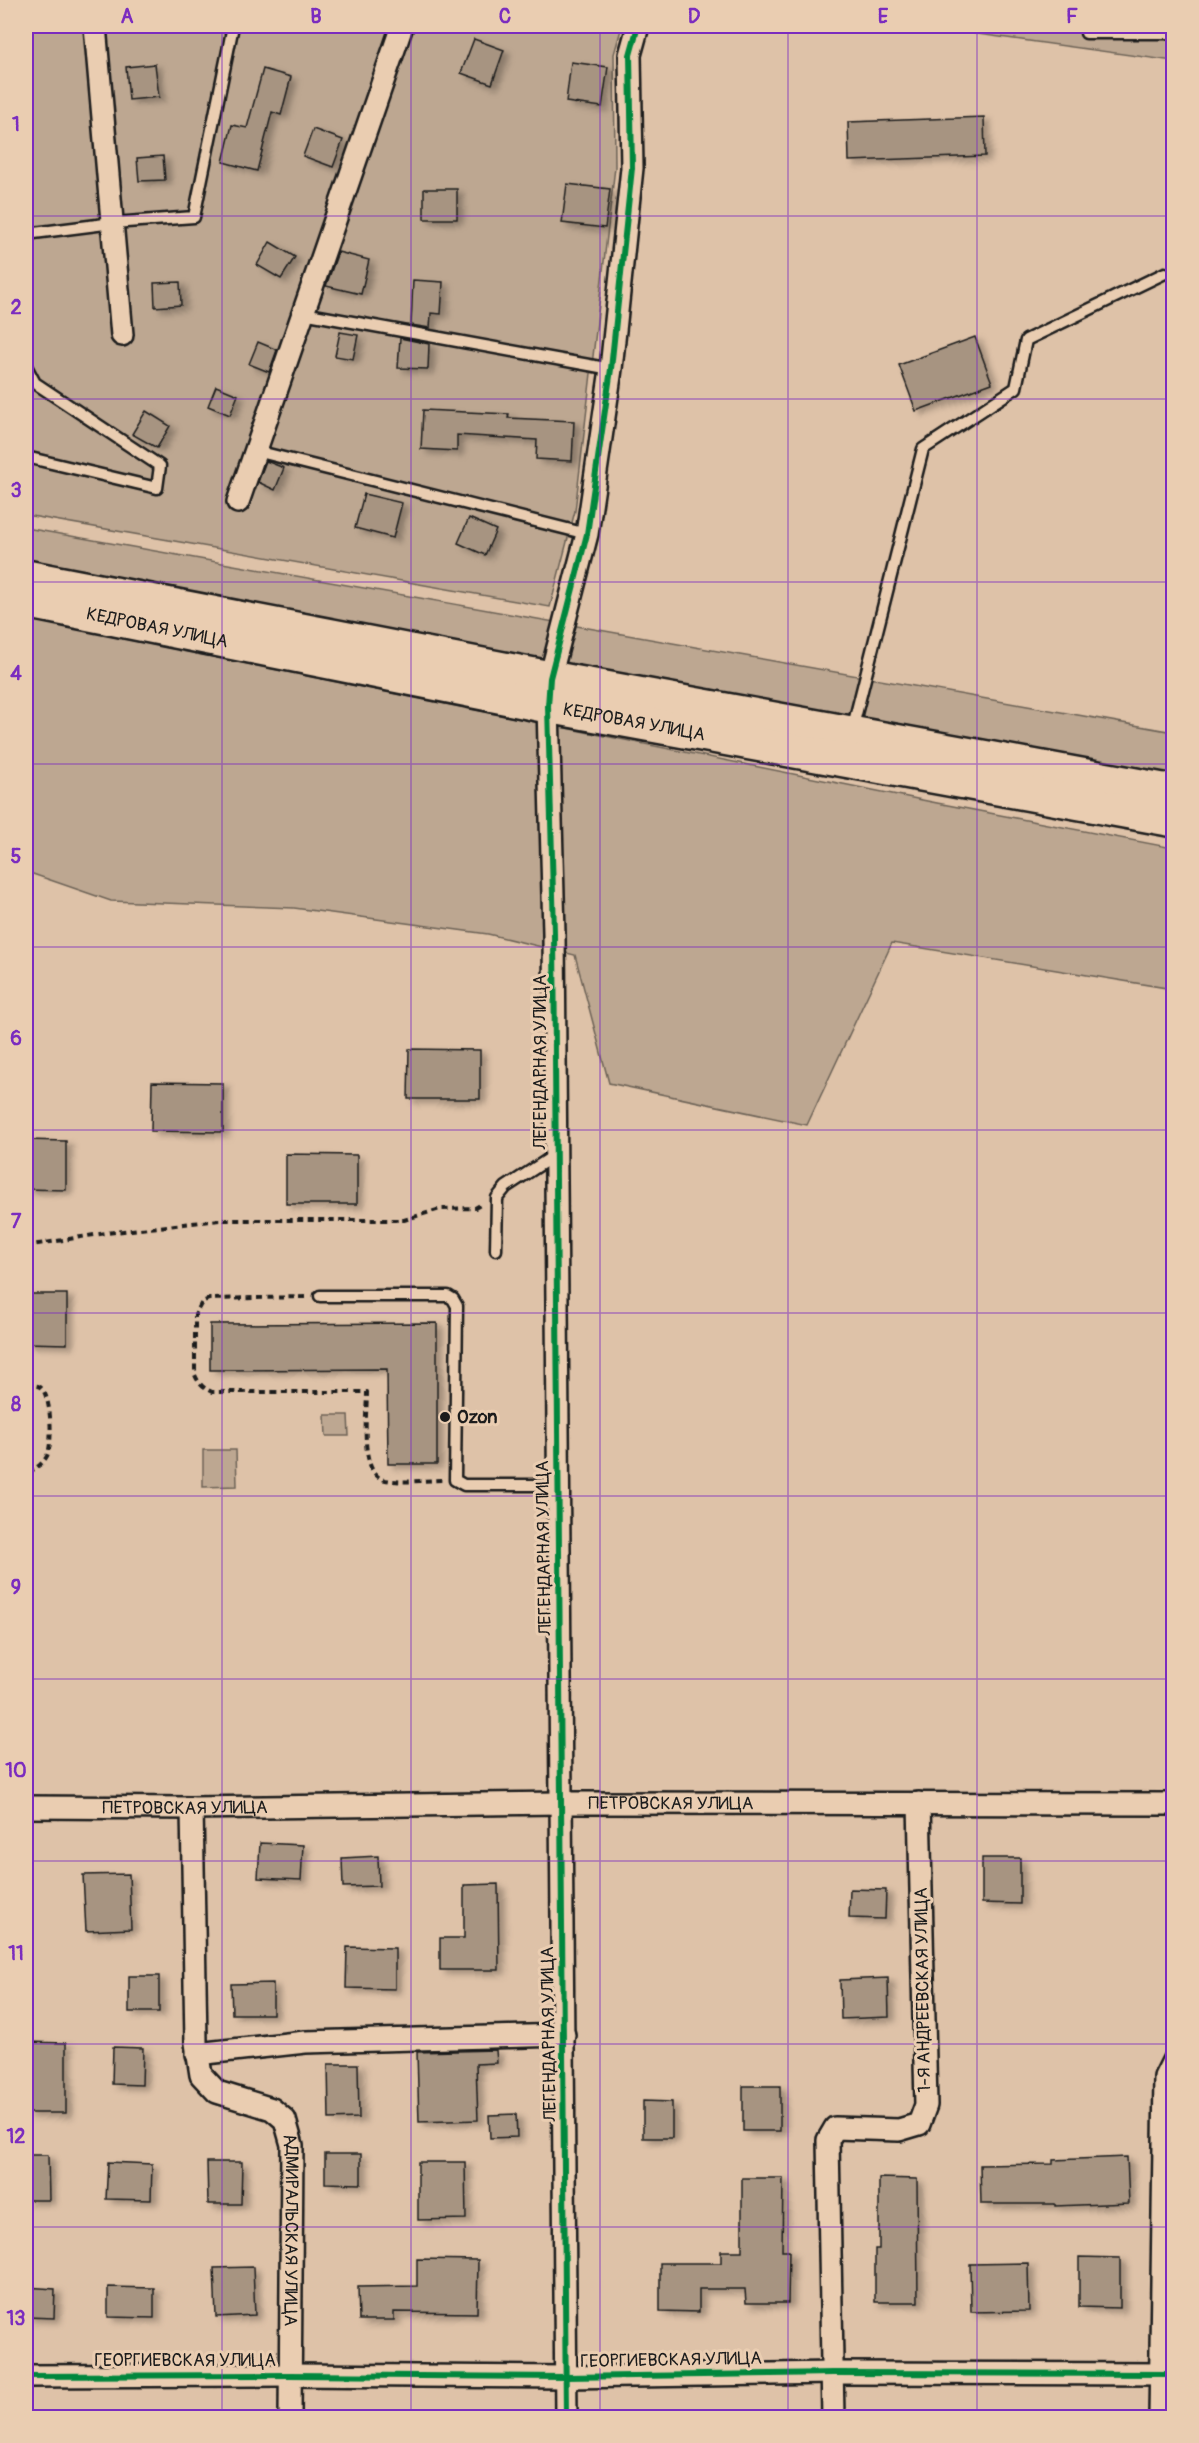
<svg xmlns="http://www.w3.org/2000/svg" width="1199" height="2443" viewBox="0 0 1199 2443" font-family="Pangolin,sans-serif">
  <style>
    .green { fill: #bda791; stroke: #6c6256; stroke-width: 1.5 }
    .building { fill: #a79481; stroke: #1c1c1c; stroke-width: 1.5; filter: url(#shadow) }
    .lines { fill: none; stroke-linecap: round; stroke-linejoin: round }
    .service-casing { stroke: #1c1c1c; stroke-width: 15 }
    .minor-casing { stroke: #1c1c1c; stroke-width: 26 }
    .primary-casing { stroke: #1c1c1c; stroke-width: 38 }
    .path { stroke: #1c1c1c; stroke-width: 4; stroke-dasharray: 6 4.5; stroke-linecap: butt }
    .service { stroke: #eacdb1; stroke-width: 10 }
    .minor { stroke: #eacdb1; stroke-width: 21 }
    .primary { stroke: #eacdb1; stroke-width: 33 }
    .cycleway-casing { stroke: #eacdb1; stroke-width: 10 }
    .cycleway { stroke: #00873e; stroke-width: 6 }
    .grid { fill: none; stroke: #7b2cbf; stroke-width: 1.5; stroke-opacity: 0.55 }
    .poi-dot { fill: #1c1c1c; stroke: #eacdb1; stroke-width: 2 }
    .labels { text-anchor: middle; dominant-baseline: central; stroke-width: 6; stroke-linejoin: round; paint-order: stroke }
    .street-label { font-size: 18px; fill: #1c1c1c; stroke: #eacdb1 }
    .poi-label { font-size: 18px; font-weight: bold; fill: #1c1c1c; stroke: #eacdb1; text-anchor: start }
    .neatline { fill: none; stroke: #7b2cbf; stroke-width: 2 }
    .grid-label { font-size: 20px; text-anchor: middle; font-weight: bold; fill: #7b2cbf }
  </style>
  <defs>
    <filter id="shadow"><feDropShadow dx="6" dy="4" stdDeviation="3" flood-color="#0004"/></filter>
  </defs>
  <rect width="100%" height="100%" fill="#dec2a8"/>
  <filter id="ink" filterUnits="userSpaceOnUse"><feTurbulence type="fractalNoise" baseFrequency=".0167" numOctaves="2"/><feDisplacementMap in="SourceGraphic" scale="12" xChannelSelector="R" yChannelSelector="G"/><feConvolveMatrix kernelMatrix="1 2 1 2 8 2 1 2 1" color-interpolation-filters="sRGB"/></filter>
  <g filter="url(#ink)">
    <g class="green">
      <path d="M 26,26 L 622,26 L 614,54 L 615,167 L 575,511 L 550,607 L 26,515 Z"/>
      <path d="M 920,26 L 1173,26 L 1173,61 Z"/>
      <path d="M 26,528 L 1173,732 L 1173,787 L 26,570 Z"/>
      <path d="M 26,619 L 937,803 L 1173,848 L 1173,989 L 892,943 L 807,1125 L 609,1083 L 575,955 L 488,934 L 294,908 L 111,901 L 30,873 L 26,873 Z"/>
      <path d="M 325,1415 L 348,1415 L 349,1436 L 326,1436 Z"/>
      <path d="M 203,1450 L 236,1450 L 237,1486 L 203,1487 Z"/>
    </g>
    <g class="building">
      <path d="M 474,39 L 504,50 L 492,84 L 461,73 Z"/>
      <path d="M 571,62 L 608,67 L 602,107 L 566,102 Z"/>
      <path d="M 155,64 L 159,97 L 129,100 L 126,67 Z"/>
      <path d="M 263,69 L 291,77 L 281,115 L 272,112 L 257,171 L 223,162 L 232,125 L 247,128 Z"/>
      <path d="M 984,117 L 985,156 L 849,161 L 848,122 Z"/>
      <path d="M 313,129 L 343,140 L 333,167 L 303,156 Z"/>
      <path d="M 163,156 L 165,180 L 139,181 L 137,158 Z"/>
      <path d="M 567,184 L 610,189 L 605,228 L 562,223 Z"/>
      <rect x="424" y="189" width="33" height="30"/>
      <path d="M 270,242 L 295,257 L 281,279 L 257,265 Z"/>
      <path d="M 338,252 L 369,260 L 361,294 L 326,286 Z"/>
      <path d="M 413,280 L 443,282 L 441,314 L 431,313 L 430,328 L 411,325 Z"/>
      <path d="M 180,282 L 181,305 L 155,307 L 154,283 Z"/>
      <path d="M 340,332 L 358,335 L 353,359 L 335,356 Z"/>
      <path d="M 975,337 L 992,383 L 916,411 L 899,365 Z"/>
      <path d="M 400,338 L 429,344 L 428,369 L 398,368 Z"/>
      <path d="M 258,342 L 277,350 L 269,372 L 249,364 Z"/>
      <path d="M 216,386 L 238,395 L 230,415 L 208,406 Z"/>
      <path d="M 423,410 L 509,414 L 508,418 L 574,421 L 572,461 L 536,459 L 537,440 L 457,435 L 457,451 L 421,449 Z"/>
      <path d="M 146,411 L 170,426 L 157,448 L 132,434 Z"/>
      <path d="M 266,461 L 284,468 L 275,490 L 258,482 Z"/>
      <path d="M 364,494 L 402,503 L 393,538 L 355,528 Z"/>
      <path d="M 469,518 L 496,530 L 485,555 L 458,543 Z"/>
      <path d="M 409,1049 L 480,1050 L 480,1099 L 408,1099 Z"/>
      <path d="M 152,1082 L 223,1083 L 223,1132 L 151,1131 Z"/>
      <path d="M 26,1140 L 66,1141 L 66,1190 L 26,1189 Z"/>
      <path d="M 286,1154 L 357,1155 L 357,1204 L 286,1204 Z"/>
      <path d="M 26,1294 L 67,1294 L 67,1344 L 26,1343 Z"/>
      <path d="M 437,1323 L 437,1464 L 388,1464 L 387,1369 L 210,1370 L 210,1324 Z"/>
      <path d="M 260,1843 L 303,1845 L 301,1880 L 258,1878 Z"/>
      <path d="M 378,1856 L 379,1886 L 343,1887 L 342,1858 Z"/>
      <path d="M 982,1858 L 1020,1858 L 1020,1904 L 982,1903 Z"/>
      <path d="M 129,1874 L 131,1929 L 86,1931 L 83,1875 Z"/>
      <path d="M 498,1884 L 499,1970 L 440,1970 L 440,1938 L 464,1938 L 464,1885 Z"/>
      <path d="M 850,1889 L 886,1890 L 885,1919 L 849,1918 Z"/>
      <path d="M 347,1947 L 395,1948 L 395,1989 L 346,1988 Z"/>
      <rect x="129" y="1976" width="30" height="36"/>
      <path d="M 888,1978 L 889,2017 L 841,2019 L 840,1980 Z"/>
      <path d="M 273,1983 L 273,2014 L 232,2014 L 231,1984 Z"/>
      <path d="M 26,2042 L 66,2043 L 66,2113 L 26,2113 Z"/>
      <path d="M 113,2047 L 143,2048 L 142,2085 L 112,2084 Z"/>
      <path d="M 496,2050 L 497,2063 L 476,2064 L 478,2120 L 419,2122 L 417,2052 Z"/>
      <path d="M 328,2064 L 358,2064 L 359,2118 L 329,2119 Z"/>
      <rect x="743" y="2086" width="37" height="45"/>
      <path d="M 643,2101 L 672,2102 L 672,2138 L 643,2138 Z"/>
      <path d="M 516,2114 L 517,2137 L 490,2138 L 489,2115 Z"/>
      <path d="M 325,2154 L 361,2154 L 361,2184 L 325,2183 Z"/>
      <path d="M 26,2155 L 48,2155 L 49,2200 L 26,2200 Z"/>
      <path d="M 1127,2157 L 1129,2203 L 1055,2206 L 1055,2204 L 981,2204 L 980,2165 L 1053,2164 L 1053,2160 Z"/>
      <path d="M 108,2162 L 152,2164 L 151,2200 L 106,2199 Z"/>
      <path d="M 207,2162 L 242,2162 L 241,2204 L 208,2204 Z"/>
      <path d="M 418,2162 L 465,2162 L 466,2219 L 418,2220 Z"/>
      <path d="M 742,2178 L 783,2178 L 782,2251 L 789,2251 L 788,2303 L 746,2303 L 745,2289 L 699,2289 L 699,2312 L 660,2311 L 660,2263 L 721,2263 L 721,2251 L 742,2251 Z"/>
      <path d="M 879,2178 L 917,2179 L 918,2302 L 875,2302 L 875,2249 L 879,2249 Z"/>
      <path d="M 1079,2257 L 1120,2258 L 1120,2308 L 1079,2307 Z"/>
      <path d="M 417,2259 L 478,2260 L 477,2313 L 394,2312 L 394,2320 L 359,2320 L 358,2287 L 417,2286 Z"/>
      <path d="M 1028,2263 L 1029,2311 L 971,2312 L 970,2264 Z"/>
      <path d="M 253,2267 L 255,2315 L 216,2317 L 214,2268 Z"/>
      <path d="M 26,2287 L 55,2289 L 54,2318 L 26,2317 Z"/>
      <path d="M 108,2287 L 154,2288 L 154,2318 L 108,2317 Z"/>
    </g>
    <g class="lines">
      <defs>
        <g id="service">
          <path d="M 1086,33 L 1174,33"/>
          <path d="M 26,234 L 113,223 L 194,217 L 233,26"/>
          <path d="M 303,313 L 611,369"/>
          <path d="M 26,366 L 35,383 L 160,466 L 157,488 L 26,457"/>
          <path d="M 256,451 L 587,534"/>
          <path d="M 852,730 L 923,449 L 1016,388 L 1026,340 L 1165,273"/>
          <path d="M 496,1250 L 497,1198 L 506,1187 L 555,1155"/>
          <path d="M 320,1296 L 448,1296 L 453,1299 L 457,1306 L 455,1480 L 464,1485 L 558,1485"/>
        </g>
        <g id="minor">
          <path d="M 95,26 L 122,335"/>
          <path d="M 238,502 L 402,26"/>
          <path id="s1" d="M 26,1807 L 192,1808 L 561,1803 L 1174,1804"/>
          <path id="s2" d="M 192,1808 L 196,2043 L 201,2075 L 217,2092 L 272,2109 L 285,2120 L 292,2145 L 290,2418"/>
          <path d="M 197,2054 L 305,2042 L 564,2035"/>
          <path d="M 26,2376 L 289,2375 L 566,2377 L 833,2373 L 1174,2374"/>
          <path d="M 566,2418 L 554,933 L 548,706 L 550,678 L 587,534 L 611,369 L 632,168 L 630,55 L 638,26"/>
          <path d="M 833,2418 L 828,2140 L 835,2128 L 899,2130 L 919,2124 L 926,2105 L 919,1803"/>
          <path d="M 1160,2418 L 1165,2077 L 1174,2059"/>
        </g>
        <g id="primary">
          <path d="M 26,577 L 550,678 L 1174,792"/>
          <path id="s3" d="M 26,601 L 548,706 L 1174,820"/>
        </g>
      </defs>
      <use href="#service" class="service-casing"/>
      <use href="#minor" class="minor-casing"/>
      <use href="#primary" class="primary-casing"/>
      <g class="path">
        <path d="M 26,1246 L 106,1233 L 219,1220 L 404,1220 L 440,1209 L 475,1208 L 482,1204"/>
        <path d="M 305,1297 L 209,1299 L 202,1302 L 195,1315 L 195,1375 C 199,1384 203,1388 212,1392 L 367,1392 C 367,1412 359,1470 382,1479 C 397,1484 426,1480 442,1480"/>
        <path d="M 26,1385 C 30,1385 36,1385 40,1387 C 52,1395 53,1444 47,1456 C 42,1465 34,1469 26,1475"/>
      </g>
      <use href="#service" class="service"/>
      <use href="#minor" class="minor"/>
      <use href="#primary" class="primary"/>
      <defs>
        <g id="cycleway">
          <path d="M 26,2376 L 289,2375 L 566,2377 L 833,2373 L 1174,2374"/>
          <path d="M 566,2418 L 554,933 L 548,706 L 550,678 L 587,534 L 611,369 L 632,168 L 630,55 L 638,26"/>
        </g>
      </defs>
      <use href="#cycleway" class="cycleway-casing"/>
      <use href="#cycleway" class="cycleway"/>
    </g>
  </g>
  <path class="grid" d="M 222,26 L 222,2418M 411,26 L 411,2418M 600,26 L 600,2418M 788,26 L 788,2418M 977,26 L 977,2418M 26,216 L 1174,216M 26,399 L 1174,399M 26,582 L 1174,582M 26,764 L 1174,764M 26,947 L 1174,947M 26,1130 L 1174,1130M 26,1313 L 1174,1313M 26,1496 L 1174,1496M 26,1679 L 1174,1679M 26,1861 L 1174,1861M 26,2044 L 1174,2044M 26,2227 L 1174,2227"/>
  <circle class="poi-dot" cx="445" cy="1417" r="6"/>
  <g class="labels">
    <g class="street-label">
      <text stroke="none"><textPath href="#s3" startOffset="134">КЕДРОВАЯ УЛИЦА</textPath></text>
      <text stroke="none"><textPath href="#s3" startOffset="620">КЕДРОВАЯ УЛИЦА</textPath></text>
      <text transform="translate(540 1062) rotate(-90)">ЛЕГЕНДАРНАЯ УЛИЦА</text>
      <text transform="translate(544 1548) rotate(-91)">ЛЕГЕНДАРНАЯ УЛИЦА</text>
      <text stroke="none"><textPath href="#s1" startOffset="645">ПЕТРОВСКАЯ УЛИЦА</textPath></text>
      <text stroke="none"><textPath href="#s1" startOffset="159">ПЕТРОВСКАЯ УЛИЦА</textPath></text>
      <text transform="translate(923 1990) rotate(-91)">1-Я АНДРЕЕВСКАЯ УЛИЦА</text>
      <text transform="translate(549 2034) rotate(-91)">ЛЕГЕНДАРНАЯ УЛИЦА</text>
      <text stroke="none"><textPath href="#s2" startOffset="476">АДМИРАЛЬСКАЯ УЛИЦА</textPath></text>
      <text x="185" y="2360">ГЕОРГИЕВСКАЯ УЛИЦА</text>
      <text transform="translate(671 2360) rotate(-1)">ГЕОРГИЕВСКАЯ УЛИЦА</text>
    </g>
    <g class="poi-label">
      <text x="457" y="1417">Ozon</text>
    </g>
  </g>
  <rect width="1199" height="2443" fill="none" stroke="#eacdb1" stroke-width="66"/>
  <rect x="33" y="33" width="1133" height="2377" class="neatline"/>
  <g class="grid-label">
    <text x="127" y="23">A</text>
    <text x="316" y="23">B</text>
    <text x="505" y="23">C</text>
    <text x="694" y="23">D</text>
    <text x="883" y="23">E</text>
    <text x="1072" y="23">F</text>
    <text x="16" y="131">1</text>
    <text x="16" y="314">2</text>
    <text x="16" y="497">3</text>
    <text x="16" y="680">4</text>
    <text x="16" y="863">5</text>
    <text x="16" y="1045">6</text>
    <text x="16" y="1228">7</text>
    <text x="16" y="1411">8</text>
    <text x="16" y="1594">9</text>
    <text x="16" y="1777">10</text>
    <text x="16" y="1960">11</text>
    <text x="16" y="2143">12</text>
    <text x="16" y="2325">13</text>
  </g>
</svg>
